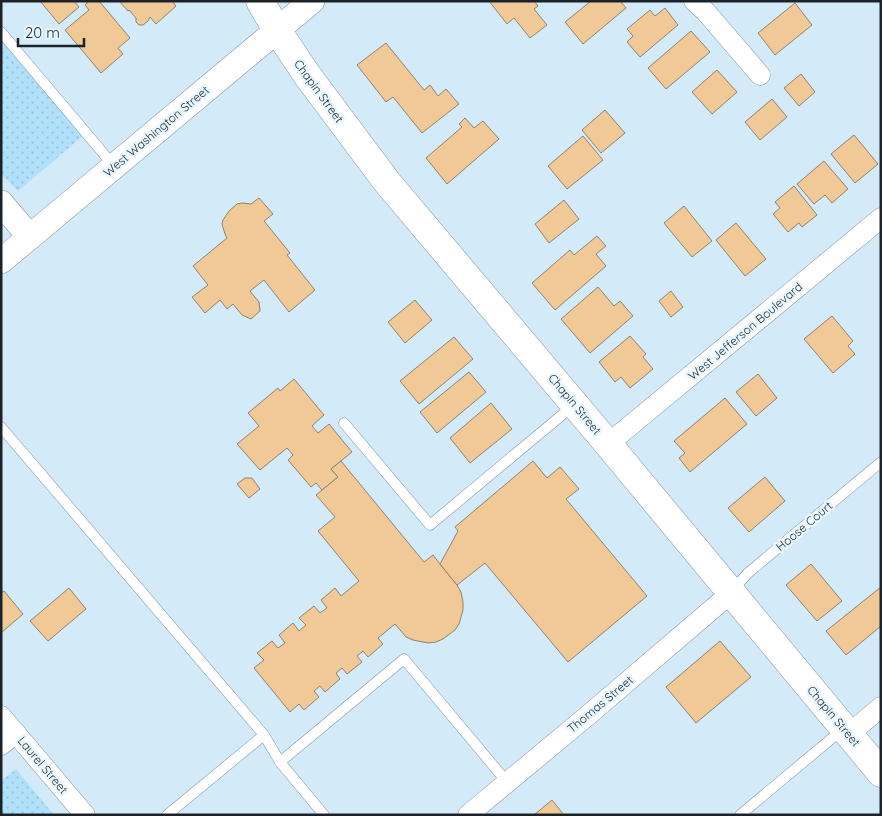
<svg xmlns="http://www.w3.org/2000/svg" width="882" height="816" viewBox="0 0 882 816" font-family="Quicksand,sans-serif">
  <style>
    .grass { fill: url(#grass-dots) }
    .building { fill: #f0c996; stroke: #908270 }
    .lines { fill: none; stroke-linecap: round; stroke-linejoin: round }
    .service-casing { stroke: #8095a2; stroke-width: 11 }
    .minor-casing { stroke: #8095a2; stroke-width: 21 }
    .tertiary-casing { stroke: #8095a2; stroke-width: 26 }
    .secondary-casing { stroke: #8095a2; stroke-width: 29 }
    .service { stroke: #fff; stroke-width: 10 }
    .minor { stroke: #fff; stroke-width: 20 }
    .tertiary { stroke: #fff; stroke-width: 25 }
    .secondary { stroke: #fff; stroke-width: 28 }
    .labels { text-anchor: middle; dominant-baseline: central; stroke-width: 5; stroke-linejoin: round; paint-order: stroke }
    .street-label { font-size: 12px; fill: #1b2328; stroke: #e8f6fe }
  </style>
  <defs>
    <pattern id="grass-dots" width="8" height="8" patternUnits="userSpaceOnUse" patternTransform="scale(1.25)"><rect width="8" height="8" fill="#b1e0fb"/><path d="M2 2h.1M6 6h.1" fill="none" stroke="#98c0d7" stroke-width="1.8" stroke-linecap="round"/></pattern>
  </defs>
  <rect width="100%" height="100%" fill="#d3eaf8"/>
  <g class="grass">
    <path d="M 1,40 L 83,136 L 18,191 L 1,174 Z"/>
    <path d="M 16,769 L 54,815 L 1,815 L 1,781 Z"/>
  </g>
  <g class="building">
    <path d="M 40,1 L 74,1 L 79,7 L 59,24 Z"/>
    <path d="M 89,1 L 99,1 L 130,38 L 118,48 L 123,54 L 101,73 L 65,30 L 89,10 L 85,5 Z"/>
    <path d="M 119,1 L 172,1 L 176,6 L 156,24 L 150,17 L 148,21 L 143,25 L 139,25 L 136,22 L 136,18 L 129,10 L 128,11 Z"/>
    <path d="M 489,1 L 534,1 L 538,6 L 534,9 L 547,25 L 530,38 L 514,18 L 507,24 Z"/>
    <path d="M 591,1 L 620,1 L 626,8 L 583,44 L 565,22 Z"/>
    <path d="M 795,3 L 812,25 L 775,55 L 758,33 Z"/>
    <path d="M 665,8 L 678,25 L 640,57 L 627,42 L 633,36 L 627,29 L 650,10 L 655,16 Z"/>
    <path d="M 691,31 L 710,52 L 666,89 L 648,68 Z"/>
    <path d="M 386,43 L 424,90 L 430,85 L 438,96 L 446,89 L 459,104 L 422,133 L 393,97 L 386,102 L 357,65 Z"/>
    <path d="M 717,70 L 737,92 L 712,114 L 692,92 Z"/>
    <path d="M 801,74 L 815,92 L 799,106 L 784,88 Z"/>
    <path d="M 772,99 L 787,117 L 760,140 L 745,122 Z"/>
    <path d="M 605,110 L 625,133 L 601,153 L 582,130 Z"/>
    <path d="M 465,118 L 474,128 L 483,121 L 499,139 L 447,184 L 426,158 L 462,127 L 459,124 Z"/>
    <path d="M 854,135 L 878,164 L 855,183 L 831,154 Z"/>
    <path d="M 583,136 L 603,160 L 567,189 L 548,166 Z"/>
    <path d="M 824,161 L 848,189 L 832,203 L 825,195 L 814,204 L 797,184 Z"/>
    <path d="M 794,186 L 817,215 L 802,227 L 799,223 L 788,232 L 773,214 L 780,208 L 775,202 Z"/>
    <path d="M 259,198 L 273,214 L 264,221 L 290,253 L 287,255 L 315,290 L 289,312 L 264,280 L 250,291 L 259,302 L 260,311 L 251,319 L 242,315 L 233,304 L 227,309 L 220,300 L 205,313 L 192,297 L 208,285 L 193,266 L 227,238 L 225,234 L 222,224 L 223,220 L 229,211 L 237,204 L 242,203 L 251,204 Z"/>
    <path d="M 564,200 L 579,219 L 549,243 L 535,224 Z"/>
    <path d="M 684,206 L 712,241 L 692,257 L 664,223 Z"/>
    <path d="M 736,223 L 766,259 L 745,276 L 716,240 Z"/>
    <path d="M 597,236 L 606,246 L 596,254 L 606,266 L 555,310 L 532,283 L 570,250 L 574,255 Z"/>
    <path d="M 598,287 L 614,306 L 620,301 L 633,316 L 590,353 L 561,319 Z"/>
    <path d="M 671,291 L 683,307 L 671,317 L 659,301 Z"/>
    <path d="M 415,300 L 432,320 L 405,343 L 388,322 Z"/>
    <path d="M 832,316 L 853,341 L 848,346 L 855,354 L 833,373 L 804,339 Z"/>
    <path d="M 630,336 L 646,354 L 643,357 L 653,369 L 630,388 L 621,377 L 615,382 L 599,362 Z"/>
    <path d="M 454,337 L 473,359 L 419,404 L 400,381 Z"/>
    <path d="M 469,372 L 486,392 L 437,433 L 420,412 Z"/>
    <path d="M 758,374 L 777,398 L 756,416 L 736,392 Z"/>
    <path d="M 294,379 L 324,415 L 312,426 L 318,433 L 329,424 L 352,452 L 331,469 L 338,477 L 322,490 L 316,483 L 311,487 L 288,460 L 293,455 L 287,448 L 260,470 L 237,444 L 259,426 L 248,413 L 278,388 L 280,391 Z"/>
    <path d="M 725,398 L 747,424 L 690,472 L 679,458 L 685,453 L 674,441 Z"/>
    <path d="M 491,403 L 512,429 L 470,463 L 450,438 Z"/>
    <path d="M 341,461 L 424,562 L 433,555 L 440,564 L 457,585 L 461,592 L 463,602 L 463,610 L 459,624 L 455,630 L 443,639 L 436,642 L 428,643 L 413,640 L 406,637 L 395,624 L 378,638 L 383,644 L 368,657 L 363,651 L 357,656 L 362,662 L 347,674 L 342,668 L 336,673 L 340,679 L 325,692 L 320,686 L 314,691 L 319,697 L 304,710 L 299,704 L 290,712 L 254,668 L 264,660 L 257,653 L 272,641 L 278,648 L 285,643 L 279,635 L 293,623 L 299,631 L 306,625 L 299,618 L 314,606 L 320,613 L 327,608 L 321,600 L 335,588 L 341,596 L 359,581 L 318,531 L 335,517 L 316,495 L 338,477 L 331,469 Z"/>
    <path d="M 533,461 L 547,478 L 560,467 L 579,489 L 566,499 L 647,596 L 568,662 L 485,563 L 457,585 L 440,564 L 458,531 L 455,527 Z"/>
    <path d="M 765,477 L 785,501 L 749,532 L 728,508 Z"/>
    <path d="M 245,478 L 252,478 L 260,489 L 249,498 L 237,484 Z"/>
    <path d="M 811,564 L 842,601 L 817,621 L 786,585 Z"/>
    <path d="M 881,587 L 881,626 L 846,655 L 826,631 Z"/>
    <path d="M 69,588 L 86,609 L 48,641 L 30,621 Z"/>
    <path d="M 4,591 L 23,614 L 1,633 L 1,593 Z"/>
    <path d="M 720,641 L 751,677 L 696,723 L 666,687 Z"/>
    <path d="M 552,800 L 564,815 L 534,815 Z"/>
  </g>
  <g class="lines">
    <defs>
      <g id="service">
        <path d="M 1,32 L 114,166"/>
        <path d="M 344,423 L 430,525 L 574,405"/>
        <path d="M 1,427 L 264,735 L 280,762"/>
        <path d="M 731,592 L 748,573 L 881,462"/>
        <path d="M 167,815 L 264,735"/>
        <path d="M 324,815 L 280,762 L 404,659 L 507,782"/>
        <path d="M 740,815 L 843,729"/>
      </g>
      <g id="minor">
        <path d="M 694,1 L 706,12 L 760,75"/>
        <path d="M 608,444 L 881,218"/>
        <path d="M 1,716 L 85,815"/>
        <path d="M 849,734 L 881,707"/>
        <path d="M 1,745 L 16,733"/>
        <path d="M 468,815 L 586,717 L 731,593"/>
      </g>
      <g id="tertiary">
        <path d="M 1,203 L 30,237"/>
        <path d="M 1,261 L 312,1"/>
      </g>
      <path id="secondary" d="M 260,1 L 277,30 L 307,75 L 387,182 L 608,444 L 881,773"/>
    </defs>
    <use href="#service" class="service-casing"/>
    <use href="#minor" class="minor-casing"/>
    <use href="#tertiary" class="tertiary-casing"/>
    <use href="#secondary" class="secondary-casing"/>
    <use href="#service" class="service"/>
    <use href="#minor" class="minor"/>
    <use href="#tertiary" class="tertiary"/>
    <use href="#secondary" class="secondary"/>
  </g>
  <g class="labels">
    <g class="street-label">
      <text transform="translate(319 91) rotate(54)">Chapin Street</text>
      <text transform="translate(156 131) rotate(-40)">West Washington Street</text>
      <text transform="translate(745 331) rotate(-40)">West Jefferson Boulevard</text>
      <text transform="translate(575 404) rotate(50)">Chapin Street</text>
      <text transform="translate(804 526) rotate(-40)">Hoose Court</text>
      <text transform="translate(600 704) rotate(-40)">Thomas Street</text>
      <text transform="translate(834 716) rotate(50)">Chapin Street</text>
      <text transform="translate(43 765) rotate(50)">Laurel Street</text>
    </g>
  </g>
  <rect width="882" height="816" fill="none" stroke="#1b2328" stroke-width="5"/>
  <path d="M18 38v8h66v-8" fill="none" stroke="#1b2328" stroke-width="2.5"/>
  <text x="25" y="38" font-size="15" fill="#1b2328" stroke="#e8f6fe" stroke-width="4" paint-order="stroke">20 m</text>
</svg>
